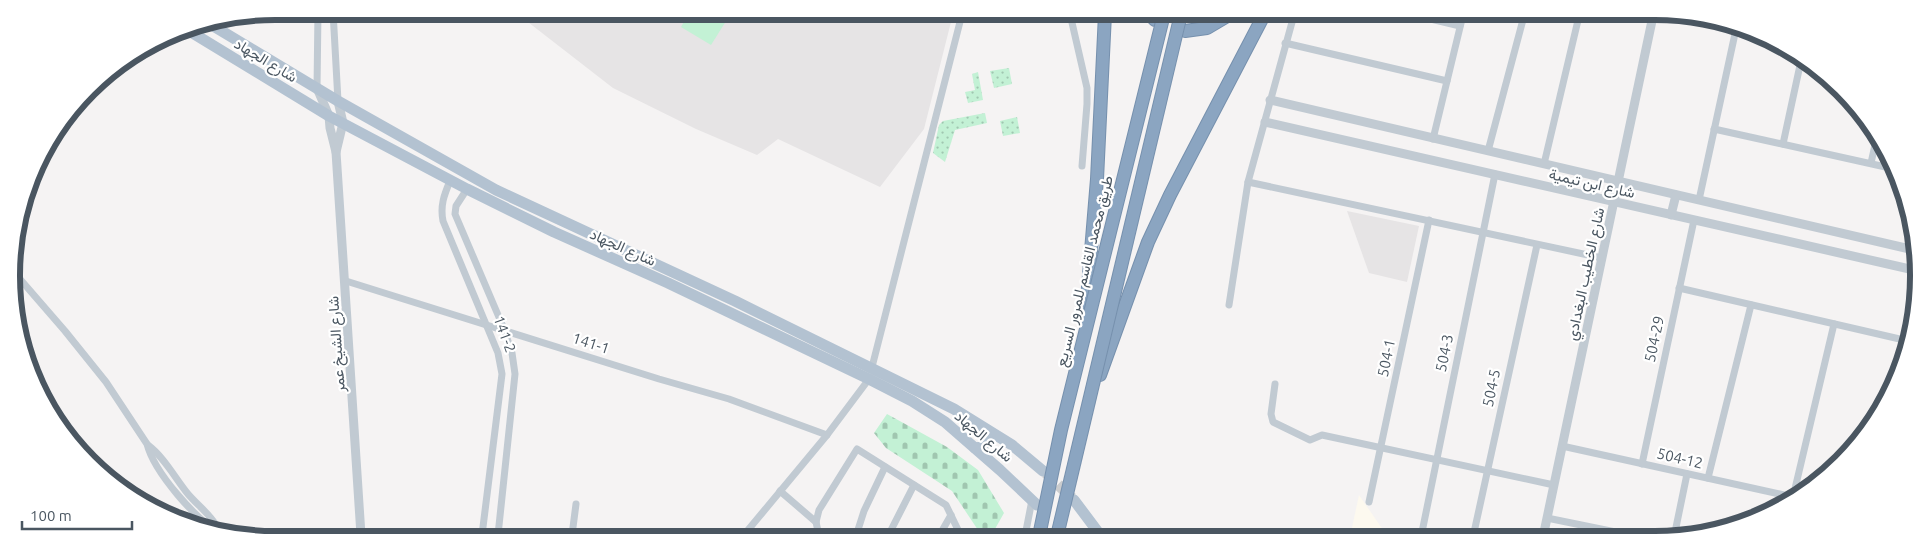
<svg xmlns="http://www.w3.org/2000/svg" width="1930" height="551" viewBox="0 0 1930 551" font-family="Ubuntu,Vazirmatn,sans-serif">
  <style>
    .commercial { fill: #fdf9ef }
    .education { fill: #e6e4e5 }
    .grass { fill: url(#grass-dots) }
    .cemetery { fill: url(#cemetery-stones) }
    .pitch { fill: #c3f1d5 }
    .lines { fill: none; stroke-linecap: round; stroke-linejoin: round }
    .primary-tunnel { stroke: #caccce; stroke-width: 11; stroke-dasharray: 11 5.5; stroke-linecap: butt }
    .motorway-casing { stroke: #7690ad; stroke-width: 14 }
    .minor { stroke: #c1cad2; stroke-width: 7 }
    .tertiary { stroke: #c1cad2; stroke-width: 9 }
    .primary { stroke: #b3c2d1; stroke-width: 11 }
    .motorway { stroke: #8ba5c1; stroke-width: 12 }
    .motorway-bridge-casing { stroke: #7690ad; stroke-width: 14; stroke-linecap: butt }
    .motorway-bridge { stroke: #8ba5c1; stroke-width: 12 }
    .labels { text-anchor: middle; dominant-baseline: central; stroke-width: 4.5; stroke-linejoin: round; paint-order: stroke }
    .street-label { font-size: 15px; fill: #4a5661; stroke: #fff }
    .rim { fill: none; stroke: #4a5661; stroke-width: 6 }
  </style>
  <defs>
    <pattern id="grass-dots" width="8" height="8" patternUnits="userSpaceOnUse" patternTransform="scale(1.25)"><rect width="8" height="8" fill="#c3f1d5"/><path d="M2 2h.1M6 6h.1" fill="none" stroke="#a0c6b0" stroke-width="1.8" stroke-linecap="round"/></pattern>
    <pattern id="cemetery-stones" width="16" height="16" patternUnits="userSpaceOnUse" patternTransform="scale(1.25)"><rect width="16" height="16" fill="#c3f1d5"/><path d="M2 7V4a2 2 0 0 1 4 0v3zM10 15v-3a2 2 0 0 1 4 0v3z" fill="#a0c6b0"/></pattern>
  </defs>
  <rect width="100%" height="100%" fill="#f5f3f3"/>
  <path class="commercial" d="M 1359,495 L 1388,537 L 1350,537 Z"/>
  <g class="education">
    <path d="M 515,12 L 953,14 L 924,129 L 880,187 L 778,139 L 757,155 L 696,129 L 613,88 Z"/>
    <path d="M 1347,211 L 1419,226 L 1407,282 L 1369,273 Z"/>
  </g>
  <g class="grass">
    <path d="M 1009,68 L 1012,84 L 994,88 L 990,71 Z"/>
    <path d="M 978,72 L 983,100 L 968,103 L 965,92 L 975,90 L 972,74 Z"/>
    <path d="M 985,113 L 987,123 L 955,130 L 945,162 L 933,153 L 939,125 L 943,121 Z"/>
    <path d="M 1017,117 L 1020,133 L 1003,136 L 1000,121 Z"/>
  </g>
  <path class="cemetery" d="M 887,414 L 947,447 L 978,470 L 1004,513 L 991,536 L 982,536 L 952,491 L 886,448 L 874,433 Z"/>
  <path class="pitch" d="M 689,13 L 720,13 L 728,18 L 711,45 L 681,27 Z"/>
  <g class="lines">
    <path class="primary-tunnel" d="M 1046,473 L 1072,498"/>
    <defs>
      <g id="motorway">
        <path d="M 1149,14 L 1155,20"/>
        <path d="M 1185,31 L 1207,28 L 1229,15"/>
        <path d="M 1086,311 L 1097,179 L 1105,14"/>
        <path d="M 1100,375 L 1148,242 L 1170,195 L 1264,15"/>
      </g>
    </defs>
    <use href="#motorway" class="motorway-casing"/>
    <g class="minor">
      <path d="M 333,11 L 338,101"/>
      <path d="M 1070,14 L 1087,88 L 1087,104 L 1082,166"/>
      <path d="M 1414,15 L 1460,26"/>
      <path d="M 1285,43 L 1447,81"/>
      <path d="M 317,88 L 318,11"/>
      <path d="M 1714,129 L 1890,168"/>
      <path d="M 1433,139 L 1463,15"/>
      <path d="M 1783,144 L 1802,56"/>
      <path d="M 1488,151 L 1524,16"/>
      <path d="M 1871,163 L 1877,136"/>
      <path d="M 1544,164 L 1579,16"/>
      <path d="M 450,181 C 444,195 440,206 443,221 L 498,353 L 502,374 L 482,535"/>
      <path d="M 1248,182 L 1602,258"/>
      <path d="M 467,189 L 456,206 L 455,214 L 504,329 L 512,353 L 515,374 L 498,535"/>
      <path d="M 1699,200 L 1736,29"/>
      <path d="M 13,271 L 65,331 L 106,382 L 147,444 C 154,472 196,520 220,533"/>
      <path d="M 346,281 L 659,379 L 729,399 L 827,435"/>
      <path d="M 1679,288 L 1904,340"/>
      <path d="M 1229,305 L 1248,182 L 1294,15"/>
      <path d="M 872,367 L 962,14"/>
      <path d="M 1896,373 L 1914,297"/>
      <path d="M 1275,384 L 1271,414 L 1273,422 L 1310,440 L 1322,435 L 1554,485"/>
      <path d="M 148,445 C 164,457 175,478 188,494 C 198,506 214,517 220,533"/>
      <path d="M 1562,446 L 1793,497"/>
      <path d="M 1642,464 L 1694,220"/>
      <path d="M 1708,478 L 1751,305"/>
      <path d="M 780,491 L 816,522"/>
      <path d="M 1793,497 L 1834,324"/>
      <path d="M 1369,502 L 1429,220"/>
      <path d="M 1547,518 L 1640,537"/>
      <path d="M 361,531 L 376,535"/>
      <path d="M 572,535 L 576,504"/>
      <path d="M 743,536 L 827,435 L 869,379"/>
      <path d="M 819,536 L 816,522 L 819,510 L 857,449 L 946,505 L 961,536"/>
      <path d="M 856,536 L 864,511 L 885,467"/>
      <path d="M 888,536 L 914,485"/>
      <path d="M 939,536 L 951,515"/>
      <path d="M 1025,536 L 1032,500"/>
      <path d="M 1421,537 L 1495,174"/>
      <path d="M 1473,537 L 1537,245"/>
      <path d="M 1674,537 L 1687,474"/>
    </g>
    <g class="tertiary">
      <path d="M 317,88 L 329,116 L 330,128 L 336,152 L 361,535"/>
      <path d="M 1270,100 L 1914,250"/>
      <path d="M 1265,122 L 1914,270"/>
      <path d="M 336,152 L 343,123 L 338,101"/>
      <path d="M 1671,215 L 1676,195"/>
      <path d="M 1543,537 L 1653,16"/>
    </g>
    <g class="primary">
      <path d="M 210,24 L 338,101 L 496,190 L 735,301 L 954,409 L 1012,445 L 1043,471"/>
      <path d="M 186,29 L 329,116 L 467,189 L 554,232 L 668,283 L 869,379 L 912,401 L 945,422 L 1000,470 L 1037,505"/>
      <path d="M 975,448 L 982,447 L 987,442 L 986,430"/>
      <path d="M 1074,500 L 1101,536"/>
      <path d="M 1064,535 L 1066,536"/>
    </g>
    <use href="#motorway" class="motorway"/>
    <defs>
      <g id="motorway-bridge">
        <path d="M 1039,536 L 1061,430 L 1164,14"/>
        <path d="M 1057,536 L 1181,14"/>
      </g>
    </defs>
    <use href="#motorway-bridge" class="motorway-bridge-casing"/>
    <use href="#motorway-bridge" class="motorway-bridge"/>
  </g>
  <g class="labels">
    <g class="street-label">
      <text transform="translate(266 60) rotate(31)">شارع الجهاد</text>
      <text transform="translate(1592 183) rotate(13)">شارع ابن تيمية</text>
      <text transform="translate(623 247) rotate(24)">شارع الجهاد</text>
      <text transform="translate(1084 271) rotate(-76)">طريق محمد القاسم للمرور السريع</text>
      <text transform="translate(1585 274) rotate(-78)">شارع الخطيب البغدادي</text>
      <text transform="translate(505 334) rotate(70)">141-2</text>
      <text transform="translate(1654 339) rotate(-78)">504-29</text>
      <text transform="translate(591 343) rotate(18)">141-1</text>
      <text transform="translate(336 344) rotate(-94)">شارع الشيخ عمر</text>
      <text transform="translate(1444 353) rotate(-78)">504-3</text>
      <text transform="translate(1386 358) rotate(-78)">504-1</text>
      <text transform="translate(1491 388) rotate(-78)">504-5</text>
      <text transform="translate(984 436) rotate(40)">شارع الجهاد</text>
      <text transform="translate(1680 458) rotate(13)">504-12</text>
    </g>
  </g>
  <path d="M0 0H1930V551H0ZM275 20H1655A255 255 0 0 1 1910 275V276A255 255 0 0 1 1655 531H275A255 255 0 0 1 20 276V275A255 255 0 0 1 275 20Z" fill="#fff" fill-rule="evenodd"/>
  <path class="rim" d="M275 20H1655A255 255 0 0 1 1910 275V276A255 255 0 0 1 1655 531H275A255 255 0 0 1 20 276V275A255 255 0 0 1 275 20Z"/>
  <path d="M22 521v8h110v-8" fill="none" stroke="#4a5661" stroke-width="2.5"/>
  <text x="30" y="521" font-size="15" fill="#4a5661" stroke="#ffffff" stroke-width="4" paint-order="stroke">100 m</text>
</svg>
